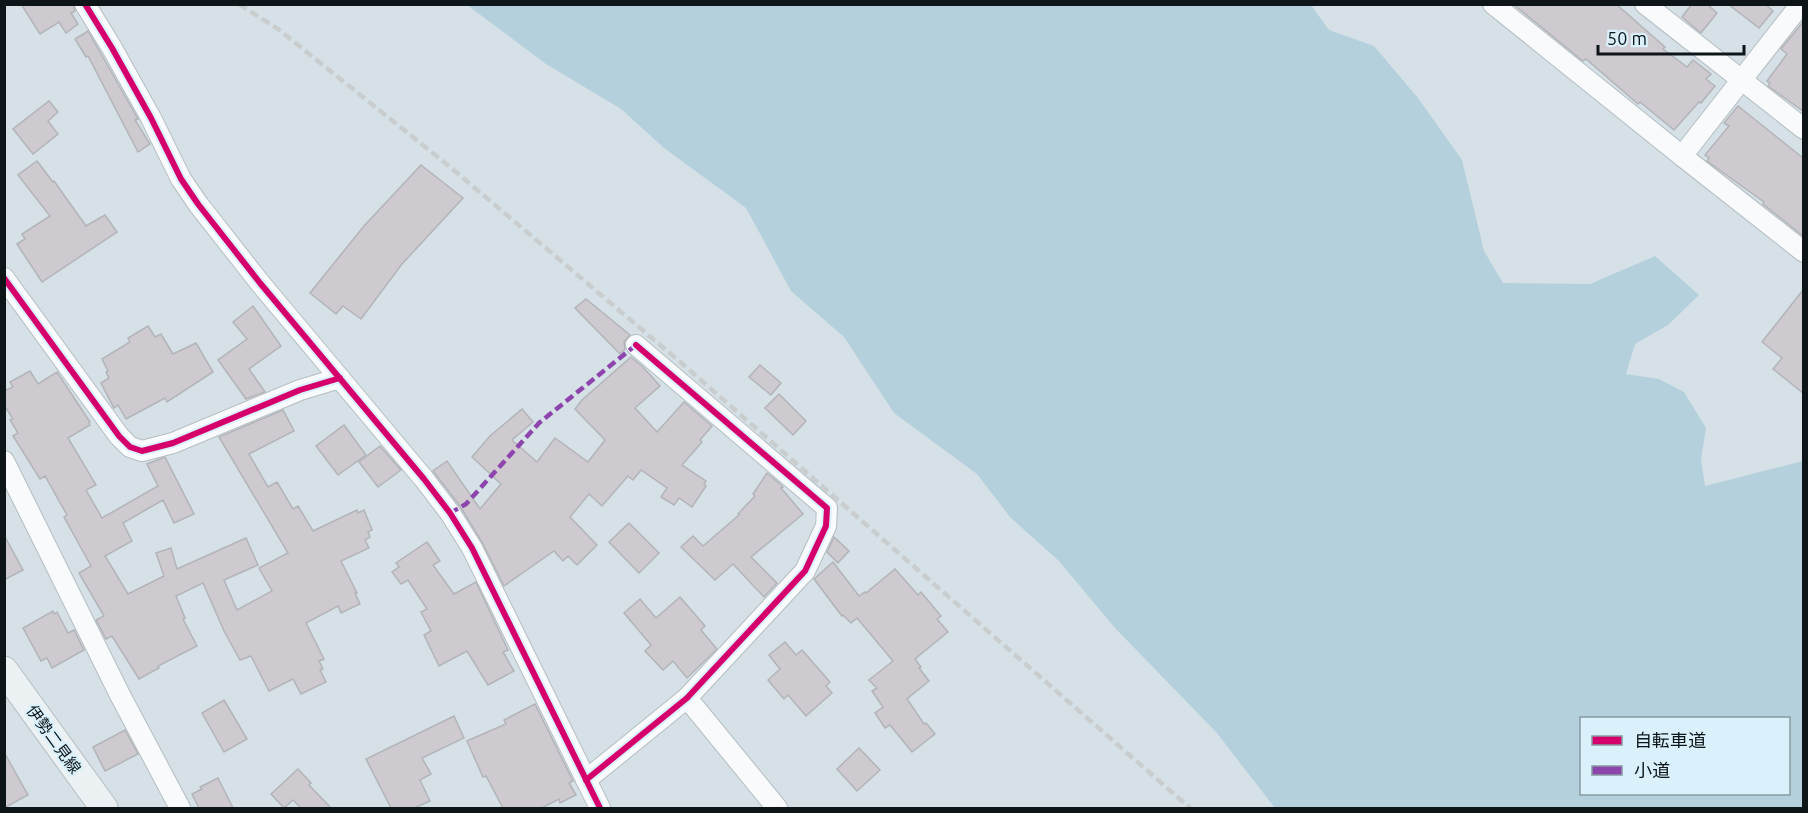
<svg xmlns="http://www.w3.org/2000/svg" width="1808" height="813" viewBox="0 0 1808 813" font-family="Ubuntu,'Noto Sans JP',sans-serif">
  <style>
    .green { fill: #b5d0dd; fill-rule: evenodd }
    .building { fill: #cecad0; stroke: #b2b4b8; stroke-width: 1.5 }
    .lines { fill: none; stroke-linecap: round; stroke-linejoin: round }
    .street-casing { stroke: #b4bec3; stroke-width: 22 }
    .secondary-casing { stroke: #b4bec3; stroke-width: 29 }
    .street { stroke: #f9fafb; stroke-width: 20 }
    .secondary { stroke: #ecf1f3; stroke-width: 27 }
    .rail { stroke: #c9cdce; stroke-width: 4.5; stroke-dasharray: 9 4.5; stroke-linecap: butt }
    .quiet { stroke: #8e44ad; stroke-width: 4.5; stroke-dasharray: 9 4.5; stroke-linecap: butt }
    .cycleway-casing { stroke: #daf1fc; stroke-width: 10 }
    .cycleway { stroke: #d6006c; stroke-width: 6 }
    .labels { text-anchor: middle; dominant-baseline: central; stroke-width: 4.5; stroke-linejoin: round; paint-order: stroke }
    .street-label { font-size: 16px; fill: #0d1518; stroke: #daf1fc }
  </style>
  <rect width="100%" height="100%" fill="#d5e1e7"/>
  <path class="green" d="M 467,5 L 1311,5 L 1329,30 L 1374,46 L 1418,98 L 1462,160 L 1484,251 L 1503,283 L 1590,284 L 1655,256 L 1699,295 L 1668,325 L 1635,344 L 1626,374 L 1659,379 L 1684,392 L 1706,428 L 1701,459 L 1705,486 L 1803,461 L 1803,808 L 1275,808 L 1216,732 L 1115,628 L 1059,561 L 1010,517 L 977,474 L 894,413 L 844,337 L 791,291 L 746,208 L 664,148 L 621,109 L 546,64 ZM 1582,718 L 1788,718 L 1788,794 L 1582,794 Z"/>
  <g class="building">
    <path d="M 21,4 L 73,4 L 75,11 L 71,13 L 78,24 L 66,33 L 59,22 L 40,34 Z"/>
    <path d="M 1513,4 L 1616,4 L 1665,47 L 1663,49 L 1687,67 L 1693,60 L 1711,74 L 1706,79 L 1715,86 L 1701,103 L 1699,102 L 1674,130 L 1640,102 L 1638,104 L 1586,59 L 1583,61 Z"/>
    <path d="M 1692,4 L 1707,4 L 1717,13 L 1701,33 L 1682,17 Z"/>
    <path d="M 1728,4 L 1765,4 L 1773,11 L 1759,28 Z"/>
    <path d="M 1803,22 L 1803,111 L 1768,86 L 1770,83 L 1767,81 L 1787,54 L 1781,49 Z"/>
    <path d="M 88,31 L 138,119 L 135,120 L 150,144 L 138,152 L 88,56 L 86,57 L 75,39 Z"/>
    <path d="M 49,101 L 58,112 L 48,121 L 58,134 L 33,154 L 13,129 Z"/>
    <path d="M 1738,106 L 1803,158 L 1803,236 L 1763,204 L 1764,202 L 1707,161 L 1709,158 L 1705,155 L 1729,126 L 1724,123 Z"/>
    <path d="M 37,161 L 53,182 L 54,181 L 86,226 L 105,215 L 117,232 L 42,282 L 17,244 L 25,239 L 22,234 L 50,216 L 18,175 Z"/>
    <path d="M 421,165 L 463,198 L 402,264 L 361,319 L 343,306 L 336,314 L 310,293 L 364,226 Z"/>
    <path d="M 1803,290 L 1803,393 L 1773,369 L 1782,358 L 1762,342 Z"/>
    <path d="M 586,299 L 630,335 L 624,342 L 625,349 L 620,354 L 575,308 Z"/>
    <path d="M 253,306 L 281,346 L 249,369 L 265,392 L 246,399 L 218,360 L 247,339 L 233,322 Z"/>
    <path d="M 148,326 L 155,337 L 161,334 L 173,354 L 196,343 L 213,372 L 167,402 L 165,398 L 126,419 L 118,405 L 114,408 L 101,383 L 109,378 L 106,372 L 108,371 L 102,359 L 130,342 L 128,338 Z"/>
    <path d="M 631,357 L 643,367 L 660,386 L 635,408 L 657,432 L 684,402 L 712,426 L 700,440 L 702,442 L 682,465 L 706,481 L 704,484 L 706,486 L 692,507 L 679,498 L 674,505 L 661,497 L 667,488 L 641,470 L 633,480 L 628,476 L 602,506 L 589,494 L 570,517 L 597,545 L 577,565 L 568,556 L 563,561 L 554,551 L 504,586 L 482,542 L 460,506 L 433,471 L 447,461 L 480,509 L 501,484 L 472,457 L 490,436 L 522,409 L 533,422 L 512,440 L 537,462 L 555,438 L 588,462 L 605,440 L 575,409 L 582,400 Z"/>
    <path d="M 760,365 L 781,383 L 771,395 L 749,377 Z"/>
    <path d="M 30,371 L 38,384 L 57,372 L 90,422 L 89,423 L 90,425 L 68,438 L 96,485 L 86,490 L 102,518 L 158,486 L 147,464 L 165,457 L 194,514 L 174,523 L 163,500 L 123,523 L 132,541 L 105,556 L 128,594 L 164,576 L 156,553 L 171,548 L 177,569 L 246,538 L 258,565 L 224,580 L 237,610 L 272,591 L 259,568 L 288,553 L 219,437 L 283,410 L 294,431 L 249,454 L 268,487 L 277,482 L 293,509 L 298,506 L 313,531 L 357,510 L 358,513 L 364,510 L 372,530 L 368,532 L 370,537 L 365,540 L 369,548 L 341,561 L 357,593 L 355,593 L 360,604 L 341,613 L 338,606 L 306,623 L 324,659 L 319,661 L 323,669 L 320,670 L 326,682 L 301,694 L 293,679 L 269,691 L 251,656 L 240,660 L 224,631 L 203,583 L 176,596 L 185,618 L 183,619 L 197,646 L 158,666 L 159,668 L 139,679 L 112,636 L 106,639 L 96,620 L 104,616 L 79,573 L 91,566 L 64,517 L 67,515 L 45,476 L 40,479 L 13,436 L 18,433 L 10,420 L 13,419 L 4,405 L 4,391 L 13,387 L 10,382 Z"/>
    <path d="M 779,394 L 806,421 L 793,435 L 765,408 Z"/>
    <path d="M 344,425 L 366,455 L 338,475 L 316,446 Z"/>
    <path d="M 380,446 L 401,470 L 378,487 L 359,462 Z"/>
    <path d="M 767,473 L 780,484 L 783,487 L 781,488 L 803,514 L 751,557 L 777,583 L 764,597 L 733,564 L 715,580 L 681,547 L 693,536 L 703,546 L 739,515 L 738,514 L 755,496 L 753,494 Z"/>
    <path d="M 629,523 L 659,553 L 639,573 L 609,542 Z"/>
    <path d="M 4,535 L 23,570 L 4,580 Z"/>
    <path d="M 834,537 L 849,551 L 838,563 L 827,552 Z"/>
    <path d="M 427,542 L 440,561 L 433,565 L 454,594 L 476,582 L 508,650 L 503,652 L 514,671 L 488,685 L 467,651 L 439,666 L 424,635 L 431,631 L 421,612 L 427,609 L 408,580 L 401,584 L 392,572 L 399,567 L 396,563 Z"/>
    <path d="M 833,562 L 859,596 L 865,592 L 866,593 L 895,569 L 918,595 L 921,592 L 941,616 L 937,619 L 948,632 L 915,659 L 921,667 L 919,668 L 929,681 L 907,699 L 924,724 L 926,723 L 935,734 L 912,752 L 890,725 L 885,728 L 875,713 L 883,707 L 872,691 L 877,688 L 869,680 L 893,661 L 857,618 L 851,623 L 843,615 L 842,616 L 814,579 Z"/>
    <path d="M 680,597 L 705,626 L 701,630 L 717,649 L 687,678 L 673,661 L 663,670 L 645,651 L 651,645 L 624,613 L 640,599 L 656,618 Z"/>
    <path d="M 53,611 L 54,614 L 57,612 L 68,633 L 74,630 L 84,650 L 52,668 L 47,658 L 41,661 L 23,628 Z"/>
    <path d="M 785,642 L 796,655 L 802,650 L 830,682 L 826,686 L 832,693 L 806,716 L 788,695 L 784,699 L 768,680 L 780,669 L 769,655 Z"/>
    <path d="M 224,700 L 247,739 L 224,752 L 202,713 Z"/>
    <path d="M 535,704 L 573,781 L 569,783 L 576,795 L 560,803 L 559,799 L 542,808 L 503,808 L 486,776 L 483,777 L 467,741 L 506,724 L 504,720 Z"/>
    <path d="M 454,716 L 464,738 L 422,758 L 431,774 L 420,780 L 430,801 L 414,808 L 391,808 L 366,759 Z"/>
    <path d="M 125,730 L 138,754 L 105,771 L 93,747 Z"/>
    <path d="M 859,748 L 880,770 L 857,791 L 837,769 Z"/>
    <path d="M 4,752 L 28,795 L 4,808 Z"/>
    <path d="M 298,769 L 311,783 L 309,785 L 331,808 L 301,808 L 293,800 L 284,808 L 271,794 Z"/>
    <path d="M 218,778 L 233,808 L 199,808 L 192,794 L 202,789 L 200,787 Z"/>
  </g>
  <g class="lines">
    <defs>
      <g id="street">
        <path d="M 85,4 L 112,48 L 151,118 L 181,179 L 198,204 L 260,283 L 424,479 L 450,513 L 472,548 L 600,808"/>
        <path d="M 1493,4 L 1682,156"/>
        <path d="M 1645,4 L 1804,129"/>
        <path d="M 1801,4 L 1682,156 L 1804,252"/>
        <path d="M 4,278 L 119,436 L 130,447 L 142,451 L 173,443 L 300,390 L 340,378"/>
        <path d="M 4,461 L 120,695 L 180,808"/>
        <path d="M 687,698 L 777,808"/>
        <path d="M 586,780 L 687,698 L 805,571 L 826,526 L 827,508 L 636,345"/>
      </g>
      <path id="secondary" d="M 4,670 L 104,808"/>
    </defs>
    <use href="#street" class="street-casing"/>
    <use href="#secondary" class="secondary-casing"/>
    <use href="#street" class="street"/>
    <use href="#secondary" class="secondary"/>
    <path class="rail" d="M 239,4 L 278,29 L 449,166 L 686,367 L 1190,808"/>
    <path class="quiet" d="M 450,513 L 466,504 L 539,423 L 636,345"/>
    <defs>
      <g id="cycleway">
        <path d="M 85,4 L 112,48 L 151,118 L 181,179 L 198,204 L 260,283 L 424,479 L 450,513 L 472,548 L 600,808"/>
        <path d="M 4,278 L 119,436 L 130,447 L 142,451 L 173,443 L 300,390 L 340,378"/>
        <path d="M 586,780 L 687,698 L 805,571 L 826,526 L 827,508 L 636,345"/>
      </g>
    </defs>
    <use href="#cycleway" class="cycleway-casing"/>
    <use href="#cycleway" class="cycleway"/>
  </g>
  <g class="labels">
    <g class="street-label">
      <text transform="translate(54 739) rotate(54)">伊勢二見線</text>
    </g>
  </g>
  <rect width="1808" height="813" fill="none" stroke="#0d1518" stroke-width="12"/>
  <rect x="1580" y="717" width="210" height="78" fill="#daf1fc" stroke="#8899a1" stroke-width="1.5"/>
  <rect x="1592" y="736" width="30" height="9" fill="#d6006c" stroke="#8899a1" stroke-width="1.5"/>
  <text x="1634" y="747" font-size="18" fill="#0d1518">自転車道</text>
  <rect x="1592" y="766" width="30" height="9" fill="#8e44ad" stroke="#8899a1" stroke-width="1.5"/>
  <text x="1634" y="777" font-size="18" fill="#0d1518">小道</text>
  <path d="M1598 45v9h146v-9" fill="none" stroke="#0d1518" stroke-width="3"/>
  <text x="1607" y="45" font-size="18" fill="#0d1518" stroke="#daf1fc" stroke-width="4.5" paint-order="stroke">50 m</text>
</svg>
